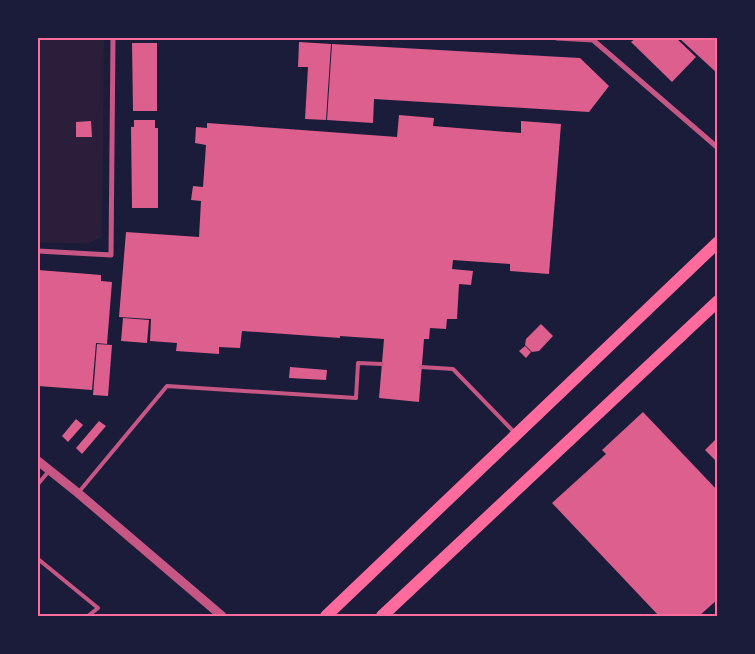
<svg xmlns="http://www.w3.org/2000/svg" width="755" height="654" viewBox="0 0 755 654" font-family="Literata,serif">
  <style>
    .green { fill: #2a1e3b }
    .building { fill: #dd5f8e }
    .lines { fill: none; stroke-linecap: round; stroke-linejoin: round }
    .service { stroke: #c65784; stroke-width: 4 }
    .minor { stroke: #c65784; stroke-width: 5 }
    .tertiary { stroke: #c65784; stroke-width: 9 }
    .primary { stroke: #ff6b9d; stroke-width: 12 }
    .neatline { fill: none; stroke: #ff6b9d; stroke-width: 2 }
  </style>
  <rect width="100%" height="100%" fill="#1b1b3a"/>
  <path class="green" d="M 38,38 L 102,38 L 104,40 L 102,237 L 87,244 L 38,242 Z"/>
  <g class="building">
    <path d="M 636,38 L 676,38 L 696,57 L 672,82 L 631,42 Z"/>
    <path d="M 679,38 L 718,38 L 718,74 Z"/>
    <path d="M 299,42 L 331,44 L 326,120 L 305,119 L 308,67 L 298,67 Z"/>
    <path d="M 132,43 L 157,43 L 157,111 L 133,111 Z"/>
    <path d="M 332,44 L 580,58 L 609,86 L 589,112 L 374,99 L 373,123 L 327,120 Z"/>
    <path d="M 399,115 L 434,118 L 433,126 L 521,133 L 521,121 L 561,124 L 549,274 L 510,271 L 510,264 L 453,260 L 452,269 L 473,271 L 471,285 L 459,284 L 457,319 L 447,319 L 446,329 L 430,328 L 429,339 L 424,339 L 419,402 L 379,398 L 384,339 L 340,336 L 340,338 L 242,331 L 240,348 L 219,347 L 219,354 L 176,351 L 177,343 L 150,341 L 151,319 L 119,317 L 126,232 L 199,237 L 201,201 L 191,200 L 193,186 L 203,187 L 206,145 L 195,143 L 196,127 L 207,128 L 207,123 L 397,137 Z"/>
    <path d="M 134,120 L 155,120 L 155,128 L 158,128 L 158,208 L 132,208 L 131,127 L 134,127 Z"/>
    <path d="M 91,121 L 92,137 L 76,137 L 76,122 Z"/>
    <path d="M 38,270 L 101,275 L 101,281 L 112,282 L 107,344 L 96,343 L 92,390 L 38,386 Z"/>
    <path d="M 123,318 L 149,320 L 147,343 L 121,341 Z"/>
    <path d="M 541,324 L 553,336 L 539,351 L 532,352 L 525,345 L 526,339 Z"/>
    <path d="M 97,344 L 112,345 L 108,396 L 93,395 Z"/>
    <path d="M 525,346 L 531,352 L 526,358 L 519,351 Z"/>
    <path d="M 290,367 L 327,370 L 326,380 L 289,378 Z"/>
    <path d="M 643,412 L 718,491 L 718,599 L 699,616 L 659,616 L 552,503 L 606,454 L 602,450 Z"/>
    <path d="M 76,419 L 83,425 L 68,442 L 62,436 Z"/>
    <path d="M 99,421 L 106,426 L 82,454 L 76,448 Z"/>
    <path d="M 718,437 L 718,463 L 705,450 Z"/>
  </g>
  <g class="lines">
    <g class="service">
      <path d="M 421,367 L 453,369 L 515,433"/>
      <path d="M 38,484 L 49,471"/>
      <path d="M 78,493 L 167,386 L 356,398 L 358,363 L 382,364"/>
      <path d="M 38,559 L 98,608 L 88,616"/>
    </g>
    <g class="minor">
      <path d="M 557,38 L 593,40 L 718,148"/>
      <path d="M 38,251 L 111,255 L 113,38"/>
    </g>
    <path class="tertiary" d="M 38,461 L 78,493 L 222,616"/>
    <g class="primary">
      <path d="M 326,616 L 718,242"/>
      <path d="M 382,616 L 718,301"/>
    </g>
  </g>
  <rect width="755" height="654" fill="none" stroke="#1b1b3a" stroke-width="78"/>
  <rect x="39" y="39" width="677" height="576" class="neatline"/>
</svg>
